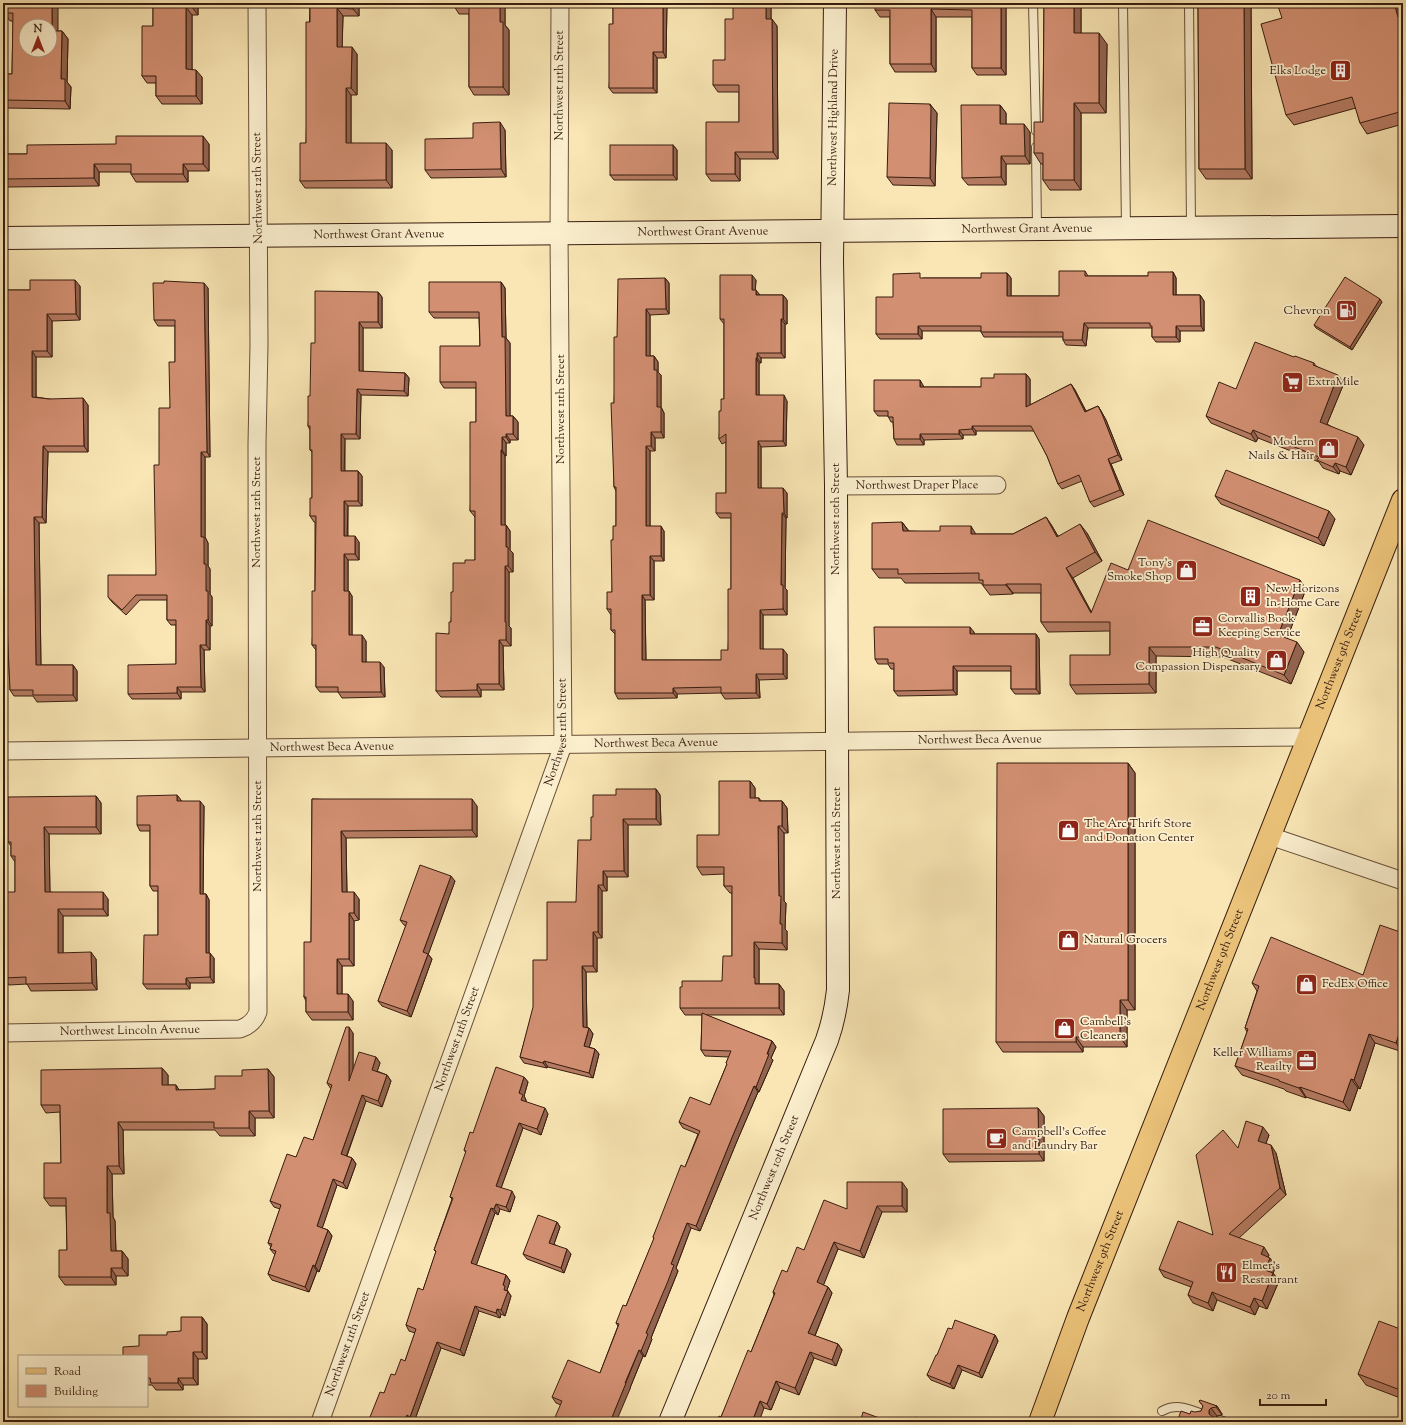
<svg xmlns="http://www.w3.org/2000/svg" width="1406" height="1425" viewBox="0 0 1406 1425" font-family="'Sorts Mill Goudy',serif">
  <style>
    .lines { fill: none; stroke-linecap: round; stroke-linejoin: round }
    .lane-casing { stroke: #684f38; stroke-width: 10 }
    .street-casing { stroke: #684f38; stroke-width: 19 }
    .secondary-casing { stroke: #381d0f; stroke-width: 24 }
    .primary-casing { stroke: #381d0f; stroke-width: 24 }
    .lane { stroke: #fbefce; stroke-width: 8 }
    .street { stroke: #fbefce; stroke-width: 17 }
    .secondary { stroke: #fbefce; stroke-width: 22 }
    .primary { stroke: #ecc37a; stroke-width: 22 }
    .wall { fill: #b57b62; stroke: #381d0f }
    .shaded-wall { fill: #936450; stroke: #381d0f }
    .building { fill: #d28f72; stroke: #381d0f; fill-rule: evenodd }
    .labels { text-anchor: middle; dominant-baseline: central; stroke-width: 3.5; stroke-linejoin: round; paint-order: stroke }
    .poi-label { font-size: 12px; fill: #381d0f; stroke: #fbefce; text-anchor: start }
    .street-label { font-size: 12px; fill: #381d0f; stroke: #fbefce }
  </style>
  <rect width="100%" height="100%" fill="#f9e6b4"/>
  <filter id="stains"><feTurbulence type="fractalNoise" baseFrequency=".005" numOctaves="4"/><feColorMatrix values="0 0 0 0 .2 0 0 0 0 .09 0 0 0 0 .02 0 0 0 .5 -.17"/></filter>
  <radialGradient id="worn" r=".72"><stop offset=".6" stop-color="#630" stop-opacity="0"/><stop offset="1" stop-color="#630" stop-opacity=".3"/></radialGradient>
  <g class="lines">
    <defs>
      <g id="lane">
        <path d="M 1033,3 L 1036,131"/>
        <path d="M 1123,3 L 1126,228"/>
        <path d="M 1189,3 L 1191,227"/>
        <path d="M 1036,147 L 1037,229"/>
        <path d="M 1162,1411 C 1177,1403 1188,1409 1203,1414"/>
        <path d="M 1220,1420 L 1226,1422"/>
      </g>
      <g id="street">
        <path id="s1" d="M 836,486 L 997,485"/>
        <path id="s2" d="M 3,751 L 862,741 L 1309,737"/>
        <path d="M 1270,836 L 1403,881"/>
        <path id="s3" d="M 3,1033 L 240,1029 C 249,1026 255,1020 258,1012 L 257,444 L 259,345 L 257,3"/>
        <path id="s4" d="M 320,1422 L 563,745 L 559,234 L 560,3"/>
      </g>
      <g id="secondary">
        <path id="s5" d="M 3,238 L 1403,226"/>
        <path id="s6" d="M 670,1422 L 827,1040 C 833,1023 836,1008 838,990 L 836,486 L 832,261 L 835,3"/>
      </g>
      <g id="primary">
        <path id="s7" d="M 1040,1422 L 1078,1318 L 1403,500"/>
      </g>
    </defs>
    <use href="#lane" class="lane-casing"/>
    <use href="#street" class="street-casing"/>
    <use href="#secondary" class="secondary-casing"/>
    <use href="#primary" class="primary-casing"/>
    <use href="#lane" class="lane"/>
    <use href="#street" class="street"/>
    <use href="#secondary" class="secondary"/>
    <use href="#primary" class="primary"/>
  </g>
  <g class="wall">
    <path d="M 5,3 L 58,31 L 62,31 L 68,39 L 67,82 L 71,87 L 70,109 L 6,108 L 3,104 L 3,74 L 12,74 L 13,21 L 10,21 L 5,13 Z"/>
    <path d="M 153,3 L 198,3 L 198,15 L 192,15 L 192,69 L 202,77 L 202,104 L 162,104 L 156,96 L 156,83 L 147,83 L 142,76 L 153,26 Z"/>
    <path d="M 310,3 L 359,3 L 359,16 L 343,16 L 342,47 L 357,54 L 357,95 L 351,95 L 351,143 L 392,150 L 392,188 L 305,188 L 300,181 L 306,143 Z"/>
    <path d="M 505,3 L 505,25 L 509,30 L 509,95 L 474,95 L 469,87 L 469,14 L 459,14 L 454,6 Z"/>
    <path d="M 613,3 L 667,3 L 666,58 L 657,58 L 657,93 L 613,93 L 609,88 L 613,24 Z"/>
    <path d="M 771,3 L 771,19 L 777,26 L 778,159 L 740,159 L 740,181 L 711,181 L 706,174 L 739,122 L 739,92 L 718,92 L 713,85 L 725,60 L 733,19 Z"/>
    <path d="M 1006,3 L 1006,75 L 977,75 L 972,68 L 972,17 L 936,17 L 936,72 L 895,72 L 890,64 L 890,17 L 880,17 L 875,10 Z"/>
    <path d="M 1044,3 L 1081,3 L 1081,33 L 1107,44 L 1106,113 L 1081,113 L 1081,190 L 1050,190 L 1043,180 L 1043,164 L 1041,164 L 1034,153 L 1043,122 Z"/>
    <path d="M 1198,3 L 1251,3 L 1252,179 L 1206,179 L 1199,169 Z"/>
    <path d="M 1398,3 L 1402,16 L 1403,15 L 1403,124 L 1367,134 L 1360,123 L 1356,108 L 1294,125 L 1286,115 Z"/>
    <path d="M 1000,105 L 1006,113 L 1006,124 L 1030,132 L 1030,164 L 1006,164 L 1006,185 L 968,185 L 962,178 Z"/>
    <path d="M 931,106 L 937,113 L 935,186 L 893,185 L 887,177 Z"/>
    <path d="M 505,130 L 506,177 L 431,178 L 425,170 L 473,138 Z"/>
    <path d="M 209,144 L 209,171 L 188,171 L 188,182 L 136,182 L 131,174 L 131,172 L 99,172 L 99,186 L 8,187 L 3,180 L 3,154 L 27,154 Z"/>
    <path d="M 673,145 L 677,150 L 677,180 L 614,180 L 610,175 Z"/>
    <path d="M 1085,271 L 1088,276 L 1148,276 L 1173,272 L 1176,278 L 1176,295 L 1200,295 L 1204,301 L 1204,331 L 1180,331 L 1180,342 L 1156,342 L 1152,337 L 1152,328 L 1088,328 L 1086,346 L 1066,345 L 1063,340 L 1063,337 L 984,337 L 981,332 L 981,331 L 922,331 L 922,339 L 880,339 L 876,334 L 893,297 L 923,278 L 981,278 L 1007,273 L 1011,278 L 1011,296 L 1059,296 Z"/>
    <path d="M 665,278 L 669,283 L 669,314 L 650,315 L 650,356 L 654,356 L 658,362 L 658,372 L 661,375 L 661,407 L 664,413 L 664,438 L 655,438 L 655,451 L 650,451 L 650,526 L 664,531 L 664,561 L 654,561 L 654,600 L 645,600 L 646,660 L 721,660 L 728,650 L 731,589 L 731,518 L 720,518 L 716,513 L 726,493 L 726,442 L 722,444 L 719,439 L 721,411 L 724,399 L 724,324 L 720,319 L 756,280 L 755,290 L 760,295 L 783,295 L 787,300 L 787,324 L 785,324 L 785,358 L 761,358 L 761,363 L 759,363 L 759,395 L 787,401 L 786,446 L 761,447 L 761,488 L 787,493 L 787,518 L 786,518 L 785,588 L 787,590 L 787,615 L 763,615 L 763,649 L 787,654 L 787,679 L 759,680 L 760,698 L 725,699 L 721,693 L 677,694 L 677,698 L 618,699 L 615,693 L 615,634 L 611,630 L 611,615 L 607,609 L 612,592 L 613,540 L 616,526 L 616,491 L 614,487 L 614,403 L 617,337 Z"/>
    <path d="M 501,282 L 505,288 L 506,338 L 510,343 L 510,416 L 513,416 L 518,422 L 518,440 L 510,440 L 510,443 L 506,443 L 506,456 L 505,456 L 505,525 L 506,525 L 510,531 L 510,550 L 513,553 L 513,572 L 509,572 L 509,626 L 511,628 L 511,646 L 503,646 L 504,690 L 481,690 L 481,697 L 441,697 L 436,691 L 449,634 L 451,622 L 453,592 L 465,563 L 475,560 L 475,517 L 470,511 L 476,422 L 476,388 L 444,388 L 440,382 L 480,346 L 479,318 L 434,318 L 429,312 Z"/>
    <path d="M 80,286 L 80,320 L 52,321 L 52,357 L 36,357 L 36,397 L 88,405 L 88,452 L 48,452 L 46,523 L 39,523 L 41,665 L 73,665 L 77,671 L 77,701 L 37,702 L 33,696 L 14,696 L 10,690 L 7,626 L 5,623 L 5,503 L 3,501 L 3,464 L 5,464 L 5,391 L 3,388 L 3,290 L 30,290 Z"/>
    <path d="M 208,288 L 210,457 L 205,457 L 205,537 L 208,543 L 208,566 L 210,569 L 210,594 L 212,597 L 212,626 L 210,626 L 210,650 L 204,650 L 205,692 L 181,692 L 181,699 L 132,699 L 128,694 L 176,664 L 176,625 L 171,625 L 167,620 L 167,600 L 140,600 L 126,615 L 112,602 L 108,597 L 156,575 L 170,408 L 175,362 L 175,326 L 158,326 L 154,320 Z"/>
    <path d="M 378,292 L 382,297 L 382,328 L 363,328 L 363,372 L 405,373 L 409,378 L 408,396 L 361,395 L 360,439 L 345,439 L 345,471 L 358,471 L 362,476 L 362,506 L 348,506 L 348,536 L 359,542 L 359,560 L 348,560 L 348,591 L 352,596 L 352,635 L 366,641 L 366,662 L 384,667 L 385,697 L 342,698 L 338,692 L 320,692 L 316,687 L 316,650 L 312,645 L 315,591 L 315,522 L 314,522 L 310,516 L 312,498 L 312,452 L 310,450 L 310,430 L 308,426 L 315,343 Z"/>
    <path d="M 1382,302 L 1352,350 L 1316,328 L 1314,325 Z"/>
    <path d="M 1294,357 L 1314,363 L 1316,366 L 1344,383 L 1327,424 L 1364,445 L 1351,475 L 1340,471 L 1339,474 L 1323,468 L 1319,462 L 1258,438 L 1256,442 L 1211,423 L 1206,416 Z"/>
    <path d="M 1026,374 L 1030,379 L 1030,405 L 1071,384 L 1075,390 L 1086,411 L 1098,406 L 1101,411 L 1106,420 L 1122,460 L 1111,464 L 1124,495 L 1094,507 L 1090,502 L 1082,481 L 1062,489 L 1058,484 L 1047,456 L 1034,431 L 976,431 L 976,435 L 963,435 L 963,439 L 924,440 L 924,445 L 897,445 L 894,439 L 893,422 L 891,422 L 888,416 L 878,416 L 874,411 L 923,385 L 923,387 L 981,387 L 994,378 Z"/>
    <path d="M 1215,496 L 1335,519 L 1324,546 L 1221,504 Z"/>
    <path d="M 1046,517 L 1052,526 L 1058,536 L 1087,533 L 1102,561 L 1073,578 L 1091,612 L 1128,570 L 1306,589 L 1287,638 L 1304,652 L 1291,684 L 1223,657 L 1156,656 L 1156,693 L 1076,694 L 1070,685 L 1110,655 L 1110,631 L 1048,632 L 1041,622 L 1041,593 L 1013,593 L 1013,594 L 990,595 L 981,583 L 905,583 L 901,578 L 879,578 L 872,569 L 902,522 L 909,531 L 976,534 L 1013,534 Z"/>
    <path d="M 974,632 L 974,634 L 1036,634 L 1039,639 L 1040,694 L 1015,694 L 1011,689 L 1011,671 L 957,671 L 957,695 L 898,696 L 894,691 L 894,669 L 891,669 L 888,664 L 878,664 L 875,659 Z"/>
    <path d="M 1128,763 L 1135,773 L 1135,1010 L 1127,1010 L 1127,1047 L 1083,1047 L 1083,1052 L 1003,1052 L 996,1042 Z"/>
    <path d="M 750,781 L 755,788 L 755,798 L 759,798 L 761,801 L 782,801 L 787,808 L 788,833 L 784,833 L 784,901 L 786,903 L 785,929 L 787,931 L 787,950 L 759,949 L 759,984 L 779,984 L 784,991 L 784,1015 L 706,1015 L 772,1041 L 776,1047 L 771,1058 L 773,1060 L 759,1092 L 758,1092 L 737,1141 L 700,1231 L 691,1228 L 676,1268 L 678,1271 L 672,1286 L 651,1338 L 652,1339 L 645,1357 L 643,1356 L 630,1388 L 630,1389 L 561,1405 L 556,1403 L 552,1397 L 600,1373 L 618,1326 L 616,1323 L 626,1306 L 654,1239 L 653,1237 L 685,1167 L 698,1134 L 683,1128 L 679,1122 L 710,1105 L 727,1064 L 726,1063 L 729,1057 L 705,1056 L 701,1050 L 702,1015 L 685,1015 L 680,1008 L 722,981 L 732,956 L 732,893 L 730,893 L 724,886 L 724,874 L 702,875 L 697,867 L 719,835 Z"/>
    <path d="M 656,789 L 660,795 L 661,825 L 628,825 L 628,877 L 607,877 L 607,891 L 602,891 L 602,938 L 597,938 L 597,972 L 586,972 L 587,1028 L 589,1028 L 593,1034 L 589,1047 L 595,1049 L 599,1054 L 593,1078 L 548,1067 L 547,1068 L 524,1063 L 520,1057 L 547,960 L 576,902 L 591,840 L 593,817 L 616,795 Z"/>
    <path d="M 177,795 L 181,801 L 204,806 L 203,894 L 206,894 L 209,900 L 209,953 L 214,958 L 214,983 L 190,983 L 190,989 L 147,989 L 143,984 L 158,935 L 158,891 L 153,891 L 150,886 L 150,831 L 140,831 L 137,825 Z"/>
    <path d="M 96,796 L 101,803 L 101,834 L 49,834 L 50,892 L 108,899 L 108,916 L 63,916 L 63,953 L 96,959 L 97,990 L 31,991 L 27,984 L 9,985 L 4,978 L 15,892 L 15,862 L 11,856 L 11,846 L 8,842 Z"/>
    <path d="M 312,799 L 477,806 L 477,837 L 346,838 L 347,892 L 359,899 L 359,920 L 354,921 L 354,966 L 342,966 L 342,994 L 353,1001 L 353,1020 L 312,1020 L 306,1012 L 306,1001 L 304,997 L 311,942 Z"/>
    <path d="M 455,881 L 428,954 L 432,959 L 411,1017 L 382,1006 L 378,1001 L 406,926 L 404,925 L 400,920 Z"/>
    <path d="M 1363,975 L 1403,1052 L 1375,1043 L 1360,1089 L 1358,1088 L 1350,1111 L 1306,1097 L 1306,1098 L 1286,1091 L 1284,1089 L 1242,1075 L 1235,1066 L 1247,1032 L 1245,1028 L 1257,991 L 1252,983 Z"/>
    <path d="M 353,1033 L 353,1069 L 376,1057 L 380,1063 L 377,1071 L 387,1075 L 391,1081 L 382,1107 L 366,1101 L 347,1156 L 352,1158 L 356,1164 L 347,1189 L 337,1185 L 322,1228 L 328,1230 L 332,1236 L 319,1272 L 317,1271 L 309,1292 L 272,1280 L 268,1274 L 275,1255 L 270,1249 L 271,1247 L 268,1243 L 280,1209 L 274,1207 L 270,1201 L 296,1157 L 313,1140 L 331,1089 L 327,1083 Z"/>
    <path d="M 162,1068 L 168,1075 L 168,1085 L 176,1085 L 179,1090 L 215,1089 L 242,1076 L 268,1069 L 274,1077 L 274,1118 L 255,1118 L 255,1136 L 220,1136 L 215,1130 L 123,1130 L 124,1174 L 112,1174 L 113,1217 L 115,1221 L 116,1251 L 122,1251 L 128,1259 L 128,1276 L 116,1276 L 116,1285 L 65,1285 L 59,1277 L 67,1250 L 66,1206 L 50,1206 L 44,1198 L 61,1163 L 60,1112 L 46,1113 L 41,1105 Z"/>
    <path d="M 524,1077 L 528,1082 L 524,1096 L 526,1100 L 526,1102 L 548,1114 L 541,1135 L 523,1128 L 501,1188 L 515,1197 L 510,1212 L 500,1209 L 498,1215 L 495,1213 L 476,1265 L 506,1275 L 510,1281 L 507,1290 L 511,1296 L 505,1316 L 501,1314 L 500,1318 L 479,1311 L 464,1356 L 441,1348 L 414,1422 L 411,1421 L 410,1422 L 368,1422 L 384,1393 L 405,1361 L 415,1333 L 409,1331 L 406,1325 L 423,1290 L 436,1252 L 434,1250 L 452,1199 L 450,1197 L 466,1153 L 464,1150 L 473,1133 Z"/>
    <path d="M 1038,1108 L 1044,1116 L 1044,1161 L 949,1162 L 943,1154 Z"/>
    <path d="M 1269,1135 L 1266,1143 L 1276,1153 L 1286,1195 L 1239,1238 L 1269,1255 L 1268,1257 L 1276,1266 L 1273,1273 L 1279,1281 L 1267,1309 L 1259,1306 L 1255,1315 L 1217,1300 L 1213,1311 L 1193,1303 L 1188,1295 L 1191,1287 L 1164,1277 L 1159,1269 L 1213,1235 L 1238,1148 Z"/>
    <path d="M 907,1189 L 907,1212 L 882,1212 L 864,1258 L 838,1249 L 823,1285 L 828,1287 L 832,1293 L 815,1336 L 838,1344 L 842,1350 L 836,1366 L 814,1358 L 799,1395 L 780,1388 L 771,1410 L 764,1408 L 721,1417 L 751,1352 L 774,1295 L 773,1292 L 787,1272 L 804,1250 L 847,1209 Z"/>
    <path d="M 557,1222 L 560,1227 L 554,1244 L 571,1254 L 564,1273 L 527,1259 L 523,1254 Z"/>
    <path d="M 202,1317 L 207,1324 L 207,1359 L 198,1359 L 198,1385 L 183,1385 L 183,1390 L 156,1390 L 152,1385 L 147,1385 L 147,1356 L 139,1346 L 167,1335 L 181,1331 Z"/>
    <path d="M 952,1329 L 995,1335 L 998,1341 L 982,1378 L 962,1370 L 954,1389 L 931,1380 L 927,1375 Z"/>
    <path d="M 1403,1330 L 1403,1399 L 1366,1385 L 1358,1374 Z"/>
    <path d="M 1199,1401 L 1217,1406 L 1222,1414 L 1222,1415 L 1217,1416 L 1215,1418 L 1215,1420 L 1190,1414 L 1201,1411 L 1203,1406 Z"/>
  </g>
  <g class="shaded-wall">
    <path d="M 52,3 L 58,3 L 58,38 L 52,31 Z"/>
    <path d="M 192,3 L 198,3 L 198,15 L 192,7 Z"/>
    <path d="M 353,3 L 359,3 L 359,16 L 353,9 Z"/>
    <path d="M 500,3 L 505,3 L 505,25 L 509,30 L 509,95 L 503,87 L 500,22 Z"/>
    <path d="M 663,3 L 667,3 L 666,58 L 663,52 Z"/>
    <path d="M 766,3 L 771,3 L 771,26 L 766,19 Z"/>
    <path d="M 1001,3 L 1006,3 L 1006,75 L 1001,68 Z"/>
    <path d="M 1074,3 L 1081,3 L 1081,44 L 1074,33 Z"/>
    <path d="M 1244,3 L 1251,3 L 1252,179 L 1245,169 Z"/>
    <path d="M 1394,3 L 1398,3 L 1403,20 L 1398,17 Z"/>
    <path d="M 186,7 L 192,15 L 192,77 L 186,69 Z"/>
    <path d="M 337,8 L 343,16 L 342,54 L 337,47 Z"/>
    <path d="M 931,9 L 936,17 L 936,72 L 931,64 Z"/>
    <path d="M 772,19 L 777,26 L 778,159 L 773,152 Z"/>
    <path d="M 62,31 L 68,39 L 67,82 L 71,87 L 70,109 L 65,101 L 61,79 Z"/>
    <path d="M 1099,33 L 1107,44 L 1106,113 L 1099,103 Z"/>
    <path d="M 352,47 L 357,54 L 357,95 L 351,88 Z"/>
    <path d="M 653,52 L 657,58 L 657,93 L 653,88 Z"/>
    <path d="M 196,70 L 202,77 L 202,104 L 196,96 Z"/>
    <path d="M 346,88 L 351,95 L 351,151 L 346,143 Z"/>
    <path d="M 1074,103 L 1081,113 L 1081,190 L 1074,180 Z"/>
    <path d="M 930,104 L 937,113 L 935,186 L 930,178 Z"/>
    <path d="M 1000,105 L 1006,113 L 1006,132 L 1000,124 Z"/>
    <path d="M 500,122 L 505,130 L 506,177 L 501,169 Z"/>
    <path d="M 1024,124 L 1030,132 L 1030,164 L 1025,156 Z"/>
    <path d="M 203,136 L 209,144 L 209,171 L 203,164 Z"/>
    <path d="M 386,143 L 392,150 L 392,188 L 386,180 Z"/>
    <path d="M 673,145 L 677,150 L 677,180 L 673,175 Z"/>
    <path d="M 735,152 L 740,159 L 740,181 L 735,174 Z"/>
    <path d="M 1001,156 L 1006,164 L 1006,185 L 1001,177 Z"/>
    <path d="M 94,164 L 99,172 L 99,186 L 94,178 Z"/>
    <path d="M 183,164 L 188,171 L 188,182 L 183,174 Z"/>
    <path d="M 1173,272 L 1176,278 L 1176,301 L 1173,295 Z"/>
    <path d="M 1007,273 L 1011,278 L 1011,301 L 1007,296 Z"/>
    <path d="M 752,275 L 756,280 L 755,295 L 752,290 Z"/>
    <path d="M 665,278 L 669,283 L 669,314 L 666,309 Z"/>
    <path d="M 75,280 L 80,286 L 80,320 L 76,314 Z"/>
    <path d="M 501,282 L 505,288 L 506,338 L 510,343 L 510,422 L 506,416 L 502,337 Z"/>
    <path d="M 204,283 L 208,288 L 210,457 L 207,452 Z"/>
    <path d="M 756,290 L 760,295 L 756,295 Z"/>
    <path d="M 378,292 L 382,297 L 382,328 L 378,322 Z"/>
    <path d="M 783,295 L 787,300 L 787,324 L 783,319 Z"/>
    <path d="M 1200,295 L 1204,301 L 1204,331 L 1201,326 Z"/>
    <path d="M 1380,299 L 1382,302 L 1352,350 L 1350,347 Z"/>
    <path d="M 646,309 L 650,315 L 650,362 L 646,356 Z"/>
    <path d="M 47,314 L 52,321 L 52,357 L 47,351 Z"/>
    <path d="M 781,319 L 785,324 L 785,358 L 781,353 Z"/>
    <path d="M 359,322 L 363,328 L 363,377 L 359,371 Z"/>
    <path d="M 1084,323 L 1088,328 L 1086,346 L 1082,340 Z"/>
    <path d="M 918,326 L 922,331 L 922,339 L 918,334 Z"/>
    <path d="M 1176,326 L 1180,331 L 1180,342 L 1176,337 Z"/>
    <path d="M 32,351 L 36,357 L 36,403 L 32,397 Z"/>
    <path d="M 757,353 L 761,358 L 761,363 L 757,358 Z"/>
    <path d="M 654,356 L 658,362 L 658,372 L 661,375 L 661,407 L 664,413 L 664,438 L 661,432 L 657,407 L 654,370 Z"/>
    <path d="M 756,358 L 759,363 L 759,401 L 756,395 Z"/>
    <path d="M 405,373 L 409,378 L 408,396 L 404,391 Z"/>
    <path d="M 1026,374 L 1030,379 L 1030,412 L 1026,407 Z"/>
    <path d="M 1338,375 L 1344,383 L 1325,429 L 1320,422 Z"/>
    <path d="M 920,380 L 923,385 L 924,393 L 920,387 Z"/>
    <path d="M 1071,384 L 1075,390 L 1089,417 L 1085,412 Z"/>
    <path d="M 357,389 L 361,395 L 360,439 L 356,434 Z"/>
    <path d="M 784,395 L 787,401 L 786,446 L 783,441 Z"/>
    <path d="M 83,398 L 88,405 L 88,452 L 84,446 Z"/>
    <path d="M 1098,406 L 1101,411 L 1106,420 L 1122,460 L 1118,455 Z"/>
    <path d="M 513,416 L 518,422 L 518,440 L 513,434 Z"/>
    <path d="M 972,426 L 976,431 L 976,435 L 972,429 Z"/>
    <path d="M 959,430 L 963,435 L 963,439 L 959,434 Z"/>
    <path d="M 1253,430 L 1258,438 L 1256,442 L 1251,434 Z"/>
    <path d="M 651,432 L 655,438 L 655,451 L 651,446 Z"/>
    <path d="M 341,434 L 345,439 L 344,476 L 341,471 Z"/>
    <path d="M 506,434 L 510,440 L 510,443 L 506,437 Z"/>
    <path d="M 920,434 L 924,440 L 924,445 L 920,439 Z"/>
    <path d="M 502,437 L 506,443 L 506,456 L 502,450 Z"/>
    <path d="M 1358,437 L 1364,445 L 1351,475 L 1346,467 Z"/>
    <path d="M 758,441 L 761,447 L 761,493 L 758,488 Z"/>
    <path d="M 43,446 L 48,452 L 46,523 L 42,517 Z"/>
    <path d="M 646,446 L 650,451 L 650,531 L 646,526 Z"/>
    <path d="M 501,450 L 505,456 L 505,531 L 501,525 Z"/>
    <path d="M 201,452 L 205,457 L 205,537 L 208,543 L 208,566 L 210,569 L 210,594 L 212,597 L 212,626 L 208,620 L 204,564 L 201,537 Z"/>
    <path d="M 1108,459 L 1111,464 L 1124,495 L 1120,490 Z"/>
    <path d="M 1335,463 L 1340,471 L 1339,474 L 1333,467 Z"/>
    <path d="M 358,471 L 362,476 L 362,506 L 358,501 Z"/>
    <path d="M 783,488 L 787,493 L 787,518 L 784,513 Z"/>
    <path d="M 344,501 L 348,506 L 347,542 L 344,536 Z"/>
    <path d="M 1329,511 L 1335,519 L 1324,546 L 1318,538 Z"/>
    <path d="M 782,513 L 786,518 L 785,588 L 787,590 L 787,615 L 783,609 L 781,585 Z"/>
    <path d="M 34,517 L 39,523 L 41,671 L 36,665 Z"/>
    <path d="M 1046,517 L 1052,526 L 1063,546 L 1057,537 Z"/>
    <path d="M 902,522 L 909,532 L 903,531 Z"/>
    <path d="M 1080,524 L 1087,533 L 1102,561 L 1095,552 Z"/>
    <path d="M 506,525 L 510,531 L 510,550 L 513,553 L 513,572 L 508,566 L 506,547 Z"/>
    <path d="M 661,526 L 664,531 L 664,561 L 661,556 Z"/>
    <path d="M 971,526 L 977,536 L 971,534 Z"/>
    <path d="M 355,536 L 359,542 L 359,560 L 355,554 Z"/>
    <path d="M 344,554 L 348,560 L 348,596 L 344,591 Z"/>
    <path d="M 650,556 L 654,561 L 654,600 L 650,595 Z"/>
    <path d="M 505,566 L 509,572 L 509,626 L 511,628 L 511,646 L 506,640 L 505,622 Z"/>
    <path d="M 1066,568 L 1073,578 L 1097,622 L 1091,613 Z"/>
    <path d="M 1300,580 L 1306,589 L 1285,644 L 1278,635 Z"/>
    <path d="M 1006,584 L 1013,593 L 1013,594 L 1006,585 Z"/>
    <path d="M 349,591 L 352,596 L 352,641 L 349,635 Z"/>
    <path d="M 642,595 L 645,600 L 646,666 L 642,660 Z"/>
    <path d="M 760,610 L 763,615 L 763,654 L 760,649 Z"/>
    <path d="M 206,620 L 210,626 L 210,650 L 206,645 Z"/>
    <path d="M 970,627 L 974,632 L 974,639 L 970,634 Z"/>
    <path d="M 1036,634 L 1039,639 L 1040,694 L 1036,689 Z"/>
    <path d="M 362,635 L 366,641 L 366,667 L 362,662 Z"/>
    <path d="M 499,640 L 503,646 L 504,690 L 499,684 Z"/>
    <path d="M 1297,642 L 1304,652 L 1291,684 L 1284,675 Z"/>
    <path d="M 200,645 L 204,650 L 205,692 L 201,687 Z"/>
    <path d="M 1149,647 L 1156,656 L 1156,693 L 1149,684 Z"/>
    <path d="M 783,649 L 787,654 L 787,679 L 783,674 Z"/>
    <path d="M 380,662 L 384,667 L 385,697 L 381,692 Z"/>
    <path d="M 73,665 L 77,671 L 77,701 L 73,695 Z"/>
    <path d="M 953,666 L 957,671 L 957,695 L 953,690 Z"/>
    <path d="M 756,674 L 759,680 L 760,698 L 756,693 Z"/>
    <path d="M 477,684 L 481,690 L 481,697 L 477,690 Z"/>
    <path d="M 177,687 L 181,692 L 181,699 L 177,693 Z"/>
    <path d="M 673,688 L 677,694 L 677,698 L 673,693 Z"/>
    <path d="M 1128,763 L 1135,773 L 1135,1010 L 1128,1000 Z"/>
    <path d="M 750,781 L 755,788 L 755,806 L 750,798 Z"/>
    <path d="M 656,789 L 660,795 L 661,825 L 656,819 Z"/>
    <path d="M 177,795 L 181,800 L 181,806 L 177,801 Z"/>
    <path d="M 96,796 L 101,803 L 101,834 L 96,827 Z"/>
    <path d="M 472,799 L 477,806 L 477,837 L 472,830 Z"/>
    <path d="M 200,801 L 204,806 L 203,900 L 200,894 Z"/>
    <path d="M 782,801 L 787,808 L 788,833 L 782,826 Z"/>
    <path d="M 623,819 L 628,825 L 628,877 L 624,871 Z"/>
    <path d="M 778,826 L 784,833 L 784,901 L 786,903 L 785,929 L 787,931 L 787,950 L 782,943 L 780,924 L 779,896 Z"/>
    <path d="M 44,827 L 49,834 L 50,899 L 45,892 Z"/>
    <path d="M 341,831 L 346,838 L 347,899 L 342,892 Z"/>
    <path d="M 603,871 L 607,877 L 607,891 L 603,885 Z"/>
    <path d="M 451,876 L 455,881 L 427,958 L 423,952 Z"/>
    <path d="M 598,885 L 602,891 L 602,938 L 598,932 Z"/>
    <path d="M 103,892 L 108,899 L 108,916 L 103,909 Z"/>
    <path d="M 354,892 L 359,899 L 359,920 L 354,913 Z"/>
    <path d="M 206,894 L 209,900 L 209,958 L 206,953 Z"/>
    <path d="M 58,909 L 63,916 L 63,960 L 58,953 Z"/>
    <path d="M 349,913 L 354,921 L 354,966 L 349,959 Z"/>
    <path d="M 593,932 L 597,938 L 597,972 L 593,966 Z"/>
    <path d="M 754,942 L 759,949 L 759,984 L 755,984 L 754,978 Z"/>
    <path d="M 91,952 L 96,959 L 97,990 L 92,983 Z"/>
    <path d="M 210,953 L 214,958 L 214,983 L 210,977 Z"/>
    <path d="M 428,954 L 432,959 L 411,1017 L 407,1011 Z"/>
    <path d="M 337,959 L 342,966 L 342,1001 L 337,994 Z"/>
    <path d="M 582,966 L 586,972 L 587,1033 L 583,1027 Z"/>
    <path d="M 186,978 L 190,983 L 190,989 L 186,984 Z"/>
    <path d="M 779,984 L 784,991 L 784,1015 L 779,1008 Z"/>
    <path d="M 348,994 L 353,1001 L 353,1020 L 348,1012 Z"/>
    <path d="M 1120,1000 L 1127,1010 L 1127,1047 L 1120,1037 Z"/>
    <path d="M 1403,1022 L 1403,1052 L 1396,1043 Z"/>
    <path d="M 349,1027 L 353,1033 L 353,1087 L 349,1081 Z"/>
    <path d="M 589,1028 L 593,1034 L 588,1052 L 584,1046 Z"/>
    <path d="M 1369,1034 L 1375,1043 L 1360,1089 L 1354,1080 Z"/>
    <path d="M 1076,1037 L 1083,1047 L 1083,1052 L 1076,1042 Z"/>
    <path d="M 772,1041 L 776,1047 L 771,1058 L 773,1060 L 759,1092 L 756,1087 Z"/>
    <path d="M 595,1049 L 599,1054 L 593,1078 L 589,1073 Z"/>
    <path d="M 376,1057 L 380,1063 L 376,1075 L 372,1070 Z"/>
    <path d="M 544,1061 L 548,1067 L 547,1068 L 543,1063 Z"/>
    <path d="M 162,1068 L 168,1075 L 168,1093 L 162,1085 Z"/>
    <path d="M 268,1069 L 274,1077 L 274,1118 L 269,1111 Z"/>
    <path d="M 387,1075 L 391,1081 L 382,1107 L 378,1101 Z"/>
    <path d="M 524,1077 L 528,1082 L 524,1096 L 526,1100 L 525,1105 L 521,1100 L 519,1093 Z"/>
    <path d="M 1351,1079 L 1358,1088 L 1350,1111 L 1343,1102 Z"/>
    <path d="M 176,1085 L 181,1093 L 176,1090 Z"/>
    <path d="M 754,1086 L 758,1092 L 737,1141 L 700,1231 L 696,1226 L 733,1135 Z"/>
    <path d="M 1300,1087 L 1306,1097 L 1306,1098 L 1299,1088 Z"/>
    <path d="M 362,1095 L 366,1101 L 345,1160 L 341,1154 Z"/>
    <path d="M 545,1108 L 548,1114 L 541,1135 L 537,1129 Z"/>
    <path d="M 1038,1108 L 1044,1116 L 1044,1161 L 1039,1154 Z"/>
    <path d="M 249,1111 L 255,1118 L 255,1136 L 249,1128 Z"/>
    <path d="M 118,1122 L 123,1130 L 124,1174 L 119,1166 Z"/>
    <path d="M 519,1123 L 523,1128 L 500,1191 L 496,1186 Z"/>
    <path d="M 1263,1127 L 1269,1135 L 1264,1149 L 1258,1141 Z"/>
    <path d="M 1271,1145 L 1276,1153 L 1286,1195 L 1280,1188 Z"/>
    <path d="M 352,1158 L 356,1164 L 347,1189 L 343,1183 Z"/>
    <path d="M 107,1166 L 112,1174 L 113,1217 L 115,1221 L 116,1259 L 111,1251 L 107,1213 Z"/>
    <path d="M 333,1179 L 337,1185 L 321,1232 L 317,1226 Z"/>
    <path d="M 902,1182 L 907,1189 L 907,1212 L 902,1206 Z"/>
    <path d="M 512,1191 L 515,1197 L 510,1212 L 506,1207 Z"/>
    <path d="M 496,1204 L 500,1209 L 498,1215 L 494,1209 Z"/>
    <path d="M 877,1206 L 882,1212 L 864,1258 L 860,1251 Z"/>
    <path d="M 491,1208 L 495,1213 L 475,1269 L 471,1263 Z"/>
    <path d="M 557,1222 L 560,1227 L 553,1247 L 549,1243 Z"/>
    <path d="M 687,1223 L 691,1228 L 676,1268 L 678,1271 L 651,1338 L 652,1339 L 645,1357 L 641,1351 L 646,1333 L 671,1264 Z"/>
    <path d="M 328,1230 L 332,1236 L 319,1272 L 315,1266 Z"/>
    <path d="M 834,1242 L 838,1249 L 822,1289 L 817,1282 Z"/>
    <path d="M 1264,1247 L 1269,1255 L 1266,1262 L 1261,1254 Z"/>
    <path d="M 567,1249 L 571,1254 L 564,1273 L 561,1268 Z"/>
    <path d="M 122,1251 L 128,1259 L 128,1276 L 122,1268 Z"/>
    <path d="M 1270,1258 L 1276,1266 L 1271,1278 L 1265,1270 Z"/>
    <path d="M 313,1265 L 317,1271 L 309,1292 L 305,1287 Z"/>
    <path d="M 111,1268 L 116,1276 L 116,1285 L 111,1277 Z"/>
    <path d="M 1273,1273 L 1279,1281 L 1267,1309 L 1262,1301 Z"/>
    <path d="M 506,1275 L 510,1281 L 507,1290 L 511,1296 L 505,1316 L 501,1310 L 504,1290 L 503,1285 Z"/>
    <path d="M 828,1287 L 832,1293 L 813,1340 L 808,1333 Z"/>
    <path d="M 1212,1292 L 1217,1300 L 1213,1311 L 1208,1303 Z"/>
    <path d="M 1254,1298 L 1259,1306 L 1255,1315 L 1250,1307 Z"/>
    <path d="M 475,1306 L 479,1311 L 464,1356 L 460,1350 Z"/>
    <path d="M 497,1309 L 501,1314 L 500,1318 L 496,1313 Z"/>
    <path d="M 202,1317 L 207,1324 L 207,1359 L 202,1352 Z"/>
    <path d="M 995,1335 L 998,1341 L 982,1378 L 979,1373 Z"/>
    <path d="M 437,1342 L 441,1348 L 414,1422 L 410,1417 Z"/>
    <path d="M 838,1344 L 842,1350 L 836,1366 L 832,1360 Z"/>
    <path d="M 639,1350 L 643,1356 L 630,1388 L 630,1389 L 616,1422 L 610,1422 Z"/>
    <path d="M 193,1352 L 198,1359 L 198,1385 L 193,1378 Z"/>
    <path d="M 810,1352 L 814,1358 L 799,1395 L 795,1388 Z"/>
    <path d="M 958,1365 L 962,1370 L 954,1389 L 950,1384 Z"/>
    <path d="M 178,1378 L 183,1385 L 183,1390 L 178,1383 Z"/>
    <path d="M 776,1381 L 780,1388 L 771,1410 L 767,1404 Z"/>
    <path d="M 760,1401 L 764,1408 L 759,1422 L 752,1422 Z"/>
    <path d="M 1217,1406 L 1222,1414 L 1222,1415 L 1216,1407 Z"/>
    <path d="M 1211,1408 L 1217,1416 L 1215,1418 L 1214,1422 L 1209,1414 L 1209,1410 Z"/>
    <path d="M 407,1415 L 411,1421 L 410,1422 L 404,1422 Z"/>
  </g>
  <g class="building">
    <path d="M 5,3 L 52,3 L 52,31 L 62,31 L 61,79 L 65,79 L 65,101 L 3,100 L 3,74 L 12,74 L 13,13 L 5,13 ZM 26,26 L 50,26 L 50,50 L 26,50 Z"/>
    <path d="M 153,3 L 192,3 L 192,7 L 186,7 L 186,69 L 196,70 L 196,96 L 156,96 L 156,76 L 142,76 L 142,26 L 153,26 Z"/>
    <path d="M 310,3 L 353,3 L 353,9 L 337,8 L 337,47 L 352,47 L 351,88 L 346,88 L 346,143 L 386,143 L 386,180 L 300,181 L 300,143 L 306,143 L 306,22 L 310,22 Z"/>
    <path d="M 454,3 L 500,3 L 500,22 L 503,22 L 503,87 L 469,87 L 469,6 L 454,6 Z"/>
    <path d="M 613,3 L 663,3 L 663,52 L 653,52 L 653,88 L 609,88 L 609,24 L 613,24 Z"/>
    <path d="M 733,3 L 766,3 L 766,19 L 772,19 L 773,152 L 735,152 L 735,174 L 706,174 L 706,122 L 739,122 L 739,85 L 713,85 L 713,60 L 725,60 L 725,19 L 733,19 Z"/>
    <path d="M 875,3 L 1001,3 L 1001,68 L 972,68 L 972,10 L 931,9 L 931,64 L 890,64 L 890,10 L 875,10 Z"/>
    <path d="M 1044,3 L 1074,3 L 1074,33 L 1099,33 L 1099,103 L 1074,103 L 1074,180 L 1043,180 L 1043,153 L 1034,153 L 1034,122 L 1043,122 Z"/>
    <path d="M 1198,3 L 1244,3 L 1245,169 L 1199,169 Z"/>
    <path d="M 1277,3 L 1394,3 L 1398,17 L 1403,15 L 1403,111 L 1360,123 L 1352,97 L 1286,115 L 1261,24 L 1282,18 Z"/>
    <path d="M 889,103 L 930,104 L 930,106 L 931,106 L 930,178 L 887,177 Z"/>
    <path d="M 961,105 L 1000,105 L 1000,124 L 1024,124 L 1025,156 L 1001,156 L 1001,177 L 962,178 Z"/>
    <path d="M 500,122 L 501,169 L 425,170 L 425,139 L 473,138 L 473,123 Z"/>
    <path d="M 116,136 L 203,136 L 203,164 L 183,164 L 183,174 L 131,174 L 131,164 L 94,164 L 94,178 L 3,179 L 3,154 L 27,154 L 27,145 L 116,144 Z"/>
    <rect x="610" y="145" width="63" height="30"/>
    <path d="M 1059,271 L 1085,271 L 1085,276 L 1148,276 L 1148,272 L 1173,272 L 1173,295 L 1200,295 L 1201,326 L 1176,326 L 1176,337 L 1152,337 L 1152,326 L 1150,326 L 1150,323 L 1084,323 L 1082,340 L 1063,340 L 1063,332 L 981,332 L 981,326 L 918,326 L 918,334 L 876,334 L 876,297 L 893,297 L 893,274 L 920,273 L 920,278 L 981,278 L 981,273 L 1007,273 L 1007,296 L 1059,296 Z"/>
    <path d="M 720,275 L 752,275 L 752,290 L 756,290 L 756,295 L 783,295 L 783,319 L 781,319 L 781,353 L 757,353 L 757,358 L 756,358 L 756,395 L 784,395 L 783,441 L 758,441 L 758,488 L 783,488 L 784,513 L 782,513 L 781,585 L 783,585 L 783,609 L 760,610 L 760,649 L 783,649 L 783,674 L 756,674 L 756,693 L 721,693 L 721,687 L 673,688 L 673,693 L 615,693 L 615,630 L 611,630 L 611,609 L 607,609 L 607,592 L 612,592 L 611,540 L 613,540 L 613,526 L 616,526 L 616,487 L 614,487 L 611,403 L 614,403 L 614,337 L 617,337 L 618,279 L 665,278 L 666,309 L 646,309 L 646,356 L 654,356 L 654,370 L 657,370 L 657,407 L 661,407 L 661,432 L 651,432 L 651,446 L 646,446 L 646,526 L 661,526 L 661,556 L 650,556 L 650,595 L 642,595 L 642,660 L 721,660 L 721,650 L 728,650 L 728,589 L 731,589 L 731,513 L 716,513 L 716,493 L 726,493 L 726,434 L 719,439 L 719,411 L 721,411 L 721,399 L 724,399 L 724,319 L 720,319 Z"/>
    <path d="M 1345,277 L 1380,299 L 1350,347 L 1314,325 Z"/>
    <path d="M 30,280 L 75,280 L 76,314 L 47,314 L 47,351 L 32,351 L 32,397 L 49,399 L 83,398 L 84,446 L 43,446 L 42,517 L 34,517 L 36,665 L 73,665 L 73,695 L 33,695 L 33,690 L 10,690 L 7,623 L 5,623 L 5,499 L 3,499 L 3,464 L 5,464 L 5,388 L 3,388 L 3,290 L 30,290 Z"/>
    <path d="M 164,281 L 204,283 L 207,452 L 201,452 L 201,537 L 204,537 L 204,564 L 206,564 L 206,591 L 208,591 L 208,620 L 206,620 L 206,645 L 200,645 L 201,687 L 177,687 L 177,693 L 128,694 L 128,665 L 176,664 L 176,620 L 167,620 L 167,595 L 136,595 L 122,610 L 108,597 L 108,575 L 156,575 L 154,465 L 159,465 L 159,408 L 170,408 L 169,362 L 175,362 L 175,320 L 154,320 L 153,283 L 164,283 Z"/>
    <path d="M 429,282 L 501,282 L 502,337 L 505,337 L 506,416 L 513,416 L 513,434 L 506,434 L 506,437 L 502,437 L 502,450 L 501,450 L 501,525 L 506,525 L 506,547 L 508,547 L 508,566 L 505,566 L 505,622 L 506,622 L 506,640 L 499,640 L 499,684 L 477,684 L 477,690 L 436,691 L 436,633 L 449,634 L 449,622 L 451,622 L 451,592 L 453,592 L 453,563 L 465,563 L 465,560 L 475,560 L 475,511 L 470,511 L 470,422 L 476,422 L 476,382 L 440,382 L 440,346 L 480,346 L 479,312 L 429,312 Z"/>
    <path d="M 315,291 L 378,292 L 378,322 L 359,322 L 359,371 L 405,373 L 404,391 L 357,389 L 356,434 L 341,434 L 341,471 L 358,471 L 358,501 L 344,501 L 344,536 L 355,536 L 355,554 L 344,554 L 344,591 L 349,591 L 349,635 L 362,635 L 362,662 L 380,662 L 381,692 L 338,692 L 338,687 L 316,687 L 316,645 L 312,645 L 312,591 L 315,591 L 316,516 L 310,516 L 310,498 L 312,498 L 312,450 L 310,450 L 310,426 L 308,426 L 308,396 L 310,396 L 311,343 L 315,343 Z"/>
    <path d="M 1255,342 L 1294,357 L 1295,356 L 1314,363 L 1313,365 L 1338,375 L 1320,422 L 1358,437 L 1346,467 L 1335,463 L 1333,467 L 1317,460 L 1319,457 L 1253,430 L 1251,434 L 1206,416 L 1219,382 L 1236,389 Z"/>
    <path d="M 994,374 L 1026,374 L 1026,407 L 1071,384 L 1085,412 L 1098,406 L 1102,414 L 1118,455 L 1108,459 L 1120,490 L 1090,502 L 1079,475 L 1058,484 L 1047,456 L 1031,426 L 972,426 L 972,429 L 959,430 L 959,434 L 920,434 L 920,439 L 894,439 L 893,417 L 888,417 L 888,411 L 874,411 L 874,380 L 920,380 L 920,387 L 981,387 L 981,378 L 994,378 Z"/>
    <path d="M 1226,470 L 1329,511 L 1318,538 L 1215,496 Z"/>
    <path d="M 1046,517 L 1057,537 L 1080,524 L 1095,552 L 1066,568 L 1091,613 L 1111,563 L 1128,570 L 1148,520 L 1300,580 L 1278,635 L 1297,642 L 1284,675 L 1216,647 L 1149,647 L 1149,684 L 1070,685 L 1070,655 L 1110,655 L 1110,622 L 1041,622 L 1041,584 L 1006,584 L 1006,585 L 983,585 L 983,580 L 979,580 L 979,573 L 898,574 L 898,569 L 872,569 L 872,523 L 902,522 L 903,531 L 940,531 L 940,526 L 971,526 L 971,534 L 1013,534 Z"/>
    <path d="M 874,627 L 970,627 L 970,634 L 1036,634 L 1036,689 L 1011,689 L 1011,666 L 953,666 L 953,690 L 894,691 L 894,663 L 888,663 L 888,659 L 875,659 Z"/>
    <path d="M 997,763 L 1128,763 L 1128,1000 L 1120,1000 L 1120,1037 L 1076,1037 L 1076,1042 L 996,1042 Z"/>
    <path d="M 719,781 L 750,781 L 750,798 L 759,798 L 759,801 L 782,801 L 782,826 L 778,826 L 779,896 L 781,896 L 780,924 L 782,924 L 782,943 L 754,942 L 754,978 L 755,978 L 755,984 L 779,984 L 779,1008 L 680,1008 L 680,987 L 682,987 L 682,981 L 722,981 L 723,956 L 732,956 L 732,886 L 724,886 L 724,867 L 697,867 L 697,835 L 719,835 Z"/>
    <path d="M 616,789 L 656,789 L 656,819 L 623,819 L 624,871 L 603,871 L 603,885 L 598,885 L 598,932 L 593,932 L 593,966 L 582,966 L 583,1027 L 589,1028 L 584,1046 L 595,1049 L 589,1073 L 544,1061 L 543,1063 L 520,1057 L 533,1007 L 533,960 L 547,960 L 547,902 L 576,902 L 578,840 L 591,840 L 591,817 L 593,817 L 593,795 L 616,795 Z"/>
    <path d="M 177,795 L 177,801 L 200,801 L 200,894 L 206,894 L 206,953 L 210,953 L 210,977 L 186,978 L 186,984 L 143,984 L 144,935 L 158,935 L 158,886 L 150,886 L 150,825 L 137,825 L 137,796 Z"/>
    <path d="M 96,796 L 96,827 L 44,827 L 45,892 L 103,892 L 103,909 L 58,909 L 58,953 L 91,952 L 92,983 L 26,984 L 26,977 L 4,978 L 4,953 L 7,953 L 7,892 L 15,892 L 15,856 L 11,856 L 11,842 L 8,842 L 8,797 Z"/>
    <path d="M 312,799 L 472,799 L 472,830 L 341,831 L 342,892 L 354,892 L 354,913 L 349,913 L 349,959 L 337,959 L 337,994 L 348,994 L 348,1012 L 306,1012 L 306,997 L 304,997 L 304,942 L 311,942 Z"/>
    <path d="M 420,865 L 451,876 L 423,952 L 428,954 L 407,1011 L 378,1001 L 407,922 L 400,920 Z"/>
    <path d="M 1380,925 L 1403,933 L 1403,1022 L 1396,1043 L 1369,1034 L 1354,1080 L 1351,1079 L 1343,1102 L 1300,1087 L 1299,1088 L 1279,1081 L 1279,1080 L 1235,1066 L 1248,1029 L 1245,1028 L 1259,986 L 1252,983 L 1271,937 L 1363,975 Z"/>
    <path d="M 702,1013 L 772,1041 L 767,1054 L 769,1054 L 756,1087 L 754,1086 L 733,1135 L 696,1226 L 687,1223 L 671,1264 L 674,1265 L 668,1281 L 646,1333 L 648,1334 L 641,1351 L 639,1350 L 625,1383 L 626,1383 L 610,1422 L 553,1422 L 562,1401 L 552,1397 L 568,1360 L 600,1373 L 619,1324 L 616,1323 L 623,1305 L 626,1306 L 654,1238 L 653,1237 L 681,1165 L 685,1167 L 700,1131 L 679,1122 L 690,1097 L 710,1105 L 727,1064 L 726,1063 L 731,1051 L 701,1050 Z"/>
    <path d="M 346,1027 L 349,1027 L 349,1081 L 359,1052 L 376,1057 L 372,1070 L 387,1075 L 378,1101 L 362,1095 L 341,1154 L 352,1158 L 343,1183 L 333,1179 L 317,1226 L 328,1230 L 315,1266 L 313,1265 L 305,1287 L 268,1274 L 276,1251 L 270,1249 L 272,1244 L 268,1243 L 281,1205 L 270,1201 L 287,1154 L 296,1157 L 304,1137 L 313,1140 L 332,1085 L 327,1083 Z"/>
    <path d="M 496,1067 L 524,1077 L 519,1093 L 523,1095 L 521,1100 L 545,1108 L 537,1129 L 519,1123 L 496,1186 L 512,1191 L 506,1207 L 496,1204 L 494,1209 L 491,1208 L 471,1263 L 506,1275 L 503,1285 L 505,1286 L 504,1290 L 508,1291 L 501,1310 L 497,1309 L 496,1313 L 475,1306 L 460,1350 L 437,1342 L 410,1417 L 407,1415 L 404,1422 L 368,1422 L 380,1392 L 384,1393 L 391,1374 L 395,1375 L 401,1359 L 405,1361 L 416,1329 L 406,1325 L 418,1288 L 423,1290 L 436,1251 L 434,1250 L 453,1198 L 450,1197 L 466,1151 L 464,1150 L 470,1132 L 473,1133 Z"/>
    <path d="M 162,1068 L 162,1085 L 176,1085 L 176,1090 L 215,1089 L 215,1076 L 242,1076 L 242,1070 L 268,1069 L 269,1111 L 249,1111 L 249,1128 L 214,1128 L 214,1122 L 118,1122 L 119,1166 L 107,1166 L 107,1213 L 110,1213 L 111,1251 L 122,1251 L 122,1268 L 111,1268 L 111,1277 L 59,1277 L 59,1250 L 67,1250 L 66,1198 L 44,1198 L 44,1163 L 61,1163 L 60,1105 L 41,1105 L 41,1070 Z"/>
    <path d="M 1038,1108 L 1039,1154 L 943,1154 L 943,1109 Z"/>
    <path d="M 1246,1121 L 1263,1127 L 1258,1141 L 1271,1145 L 1280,1188 L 1229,1234 L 1264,1247 L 1261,1254 L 1270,1258 L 1265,1270 L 1273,1273 L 1262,1301 L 1254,1298 L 1250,1307 L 1212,1292 L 1208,1303 L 1188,1295 L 1193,1282 L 1159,1269 L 1178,1221 L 1213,1235 L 1196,1155 L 1223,1130 L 1238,1148 Z"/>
    <path d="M 847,1182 L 902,1182 L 902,1206 L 877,1206 L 860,1251 L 834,1242 L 817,1282 L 828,1287 L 808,1333 L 838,1344 L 832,1360 L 810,1352 L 795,1388 L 776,1381 L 767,1404 L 760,1401 L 752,1422 L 716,1422 L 719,1416 L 721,1417 L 748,1350 L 751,1352 L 775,1293 L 773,1292 L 782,1270 L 787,1272 L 797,1247 L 804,1250 L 824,1200 L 847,1209 Z"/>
    <path d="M 538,1215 L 557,1222 L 549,1243 L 567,1249 L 561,1268 L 523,1254 Z"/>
    <path d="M 181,1317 L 202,1317 L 202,1352 L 193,1352 L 193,1378 L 178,1378 L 178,1383 L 151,1383 L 150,1378 L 147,1378 L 147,1356 L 123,1356 L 123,1347 L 139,1346 L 139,1335 L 167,1335 L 167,1332 L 181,1331 Z"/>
    <path d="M 955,1320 L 995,1335 L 979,1373 L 958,1365 L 950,1384 L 927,1375 L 936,1355 L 937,1355 L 948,1328 L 952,1329 Z"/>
    <path d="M 1379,1321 L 1403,1330 L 1403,1391 L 1358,1374 Z"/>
    <path d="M 1200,1400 L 1217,1406 L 1216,1407 L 1211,1408 L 1209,1410 L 1209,1414 L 1213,1417 L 1212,1419 L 1220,1422 L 1177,1422 L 1181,1411 L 1190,1414 L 1191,1411 L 1195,1412 L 1201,1411 L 1203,1406 L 1199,1401 Z"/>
    <path d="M 863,1412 L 890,1422 L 860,1422 Z"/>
    <path d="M 915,1417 L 929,1422 L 913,1422 Z"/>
  </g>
  <defs>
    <symbol id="building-square" viewBox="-11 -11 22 22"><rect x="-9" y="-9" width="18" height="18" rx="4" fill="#8f2418" stroke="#fbefce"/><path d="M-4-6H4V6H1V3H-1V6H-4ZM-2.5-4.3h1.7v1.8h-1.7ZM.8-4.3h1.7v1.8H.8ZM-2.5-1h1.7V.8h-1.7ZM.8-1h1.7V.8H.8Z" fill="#fff"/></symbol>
    <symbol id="fuel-square" viewBox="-11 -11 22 22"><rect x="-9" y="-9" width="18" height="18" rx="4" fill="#8f2418" stroke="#fbefce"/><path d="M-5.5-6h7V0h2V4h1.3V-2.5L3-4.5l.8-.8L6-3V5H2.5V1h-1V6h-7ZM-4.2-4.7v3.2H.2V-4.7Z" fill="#fff"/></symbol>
    <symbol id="supermarket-square" viewBox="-11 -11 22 22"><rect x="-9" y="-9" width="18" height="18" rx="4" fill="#8f2418" stroke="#fbefce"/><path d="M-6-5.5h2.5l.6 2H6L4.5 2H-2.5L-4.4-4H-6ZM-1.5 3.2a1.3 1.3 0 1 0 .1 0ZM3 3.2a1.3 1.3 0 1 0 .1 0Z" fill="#fff"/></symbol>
    <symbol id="shop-square" viewBox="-11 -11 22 22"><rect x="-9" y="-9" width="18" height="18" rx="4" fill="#8f2418" stroke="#fbefce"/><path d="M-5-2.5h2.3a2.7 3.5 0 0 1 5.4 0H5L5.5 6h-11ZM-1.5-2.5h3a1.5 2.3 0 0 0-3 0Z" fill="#fff"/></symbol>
    <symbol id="office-square" viewBox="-11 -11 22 22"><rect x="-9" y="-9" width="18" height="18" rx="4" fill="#8f2418" stroke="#fbefce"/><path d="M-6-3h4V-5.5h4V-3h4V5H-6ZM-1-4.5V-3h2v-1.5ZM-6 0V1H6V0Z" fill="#fff"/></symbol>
    <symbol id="cafe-square" viewBox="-11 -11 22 22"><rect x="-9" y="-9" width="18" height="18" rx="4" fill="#8f2418" stroke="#fbefce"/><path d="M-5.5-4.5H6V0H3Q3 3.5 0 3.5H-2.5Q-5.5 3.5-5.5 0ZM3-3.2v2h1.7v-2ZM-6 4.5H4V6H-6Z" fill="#fff"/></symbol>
    <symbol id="restaurant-square" viewBox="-11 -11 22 22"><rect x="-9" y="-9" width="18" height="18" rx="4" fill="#8f2418" stroke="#fbefce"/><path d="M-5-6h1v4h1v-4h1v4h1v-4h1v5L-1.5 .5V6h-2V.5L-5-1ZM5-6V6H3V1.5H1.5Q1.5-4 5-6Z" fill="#fff"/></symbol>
  </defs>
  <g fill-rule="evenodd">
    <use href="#building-square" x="1328" y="58" width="25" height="25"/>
    <use href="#fuel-square" x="1334" y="298" width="25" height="25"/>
    <use href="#supermarket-square" x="1280" y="370" width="25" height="25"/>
    <use href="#shop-square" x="1316" y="436" width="25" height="25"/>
    <use href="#shop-square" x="1174" y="558" width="25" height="25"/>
    <use href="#building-square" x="1238" y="584" width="25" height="25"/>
    <use href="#office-square" x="1190" y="614" width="25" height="25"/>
    <use href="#shop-square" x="1264" y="648" width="25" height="25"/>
    <use href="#shop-square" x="1056" y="818" width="25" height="25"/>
    <use href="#shop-square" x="1056" y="928" width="25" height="25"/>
    <use href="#shop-square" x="1294" y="972" width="25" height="25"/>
    <use href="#shop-square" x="1052" y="1016" width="25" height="25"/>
    <use href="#office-square" x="1294" y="1048" width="25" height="25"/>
    <use href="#cafe-square" x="984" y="1126" width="25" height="25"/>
    <use href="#restaurant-square" x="1214" y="1260" width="25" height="25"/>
  </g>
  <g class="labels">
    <g class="poi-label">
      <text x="1326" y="71" text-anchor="end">Elks Lodge</text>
      <text x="1330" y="311" text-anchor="end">Chevron</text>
      <text x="1308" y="382">ExtraMile</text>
      <text x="1314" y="442" text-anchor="end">Modern<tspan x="1314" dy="14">Nails &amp; Hair</tspan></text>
      <text x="1172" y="563" text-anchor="end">Tony's<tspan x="1172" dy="14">Smoke Shop</tspan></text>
      <text x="1266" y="589">New Horizons<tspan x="1266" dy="14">In-Home Care</tspan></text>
      <text x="1218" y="619">Corvallis Book<tspan x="1218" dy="14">Keeping Service</tspan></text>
      <text x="1260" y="653" text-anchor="end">High Quality<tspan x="1260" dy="14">Compassion Dispensary</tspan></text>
      <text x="1084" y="824">The Arc Thrift Store<tspan x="1084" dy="14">and Donation Center</tspan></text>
      <text x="1084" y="940">Natural Grocers</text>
      <text x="1322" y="984">FedEx Office</text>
      <text x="1080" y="1022">Cambell's<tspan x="1080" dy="14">Cleaners</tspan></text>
      <text x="1292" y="1053" text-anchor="end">Keller Williams<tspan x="1292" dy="14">Reailty</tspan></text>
      <text x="1012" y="1132">Campbell's Coffee<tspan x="1012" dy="14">and Laundry Bar</tspan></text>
      <text x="1242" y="1266">Elmer's<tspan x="1242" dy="14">Restaurant</tspan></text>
    </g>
    <g class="street-label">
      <text stroke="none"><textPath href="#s4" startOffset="1379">Northwest 11th Street</textPath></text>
      <text stroke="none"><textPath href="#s6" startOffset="1337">Northwest Highland Drive</textPath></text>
      <text transform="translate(258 188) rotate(-91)">Northwest 12th Street</text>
      <text stroke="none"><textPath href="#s5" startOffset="1024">Northwest Grant Avenue</textPath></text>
      <text stroke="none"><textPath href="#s5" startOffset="700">Northwest Grant Avenue</textPath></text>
      <text stroke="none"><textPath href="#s5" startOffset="376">Northwest Grant Avenue</textPath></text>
      <text transform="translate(561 409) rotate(-90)">Northwest 11th Street</text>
      <text stroke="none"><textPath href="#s1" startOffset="81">Northwest Draper Place</textPath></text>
      <text transform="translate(257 512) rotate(-90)">Northwest 12th Street</text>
      <text transform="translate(836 519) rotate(-90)">Northwest 10th Street</text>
      <text stroke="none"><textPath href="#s7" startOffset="820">Northwest 9th Street</textPath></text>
      <text stroke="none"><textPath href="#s4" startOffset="731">Northwest 11th Street</textPath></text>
      <text stroke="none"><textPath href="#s2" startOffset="977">Northwest Beca Avenue</textPath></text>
      <text stroke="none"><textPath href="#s2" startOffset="653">Northwest Beca Avenue</textPath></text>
      <text stroke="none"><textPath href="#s2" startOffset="329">Northwest Beca Avenue</textPath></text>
      <text transform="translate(258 836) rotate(-90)">Northwest 12th Street</text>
      <text transform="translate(837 843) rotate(-90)">Northwest 10th Street</text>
      <text stroke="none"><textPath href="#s7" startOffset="496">Northwest 9th Street</textPath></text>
      <text stroke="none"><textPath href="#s3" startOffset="127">Northwest Lincoln Avenue</textPath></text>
      <text stroke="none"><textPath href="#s4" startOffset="407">Northwest 11th Street</textPath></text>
      <text stroke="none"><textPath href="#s6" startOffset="275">Northwest 10th Street</textPath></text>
      <text stroke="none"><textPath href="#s7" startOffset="172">Northwest 9th Street</textPath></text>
      <text stroke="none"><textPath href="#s4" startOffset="83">Northwest 11th Street</textPath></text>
    </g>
  </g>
  <rect width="1406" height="1425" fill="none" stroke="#f9e6b4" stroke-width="16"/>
  <rect x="4" y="4" width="1398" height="1417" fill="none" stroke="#381d0f" stroke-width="2"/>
  <rect x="8" y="8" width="1390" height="1409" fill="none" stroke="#381d0f"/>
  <rect x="18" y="1355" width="130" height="52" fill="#fbefce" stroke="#ad9b82"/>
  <rect x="26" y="1368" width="20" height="6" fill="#ecc37a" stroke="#ad9b82"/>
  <text x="54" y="1375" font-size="12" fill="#381d0f">Road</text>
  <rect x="26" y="1385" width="20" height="12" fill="#d28f72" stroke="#ad9b82"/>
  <text x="54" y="1395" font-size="12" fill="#381d0f">Building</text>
  <g transform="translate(38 38)"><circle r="19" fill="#fbefce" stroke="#ad9b82"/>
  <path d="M0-3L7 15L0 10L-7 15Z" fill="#8f2418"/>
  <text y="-6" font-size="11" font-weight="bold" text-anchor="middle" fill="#381d0f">N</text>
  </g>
  <path d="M1260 1399v6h66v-6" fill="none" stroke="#381d0f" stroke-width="2"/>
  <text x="1266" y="1399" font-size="12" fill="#381d0f" stroke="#fbefce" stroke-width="3" paint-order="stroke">20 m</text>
  <rect width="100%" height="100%" filter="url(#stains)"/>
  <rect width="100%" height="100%" fill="url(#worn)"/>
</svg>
